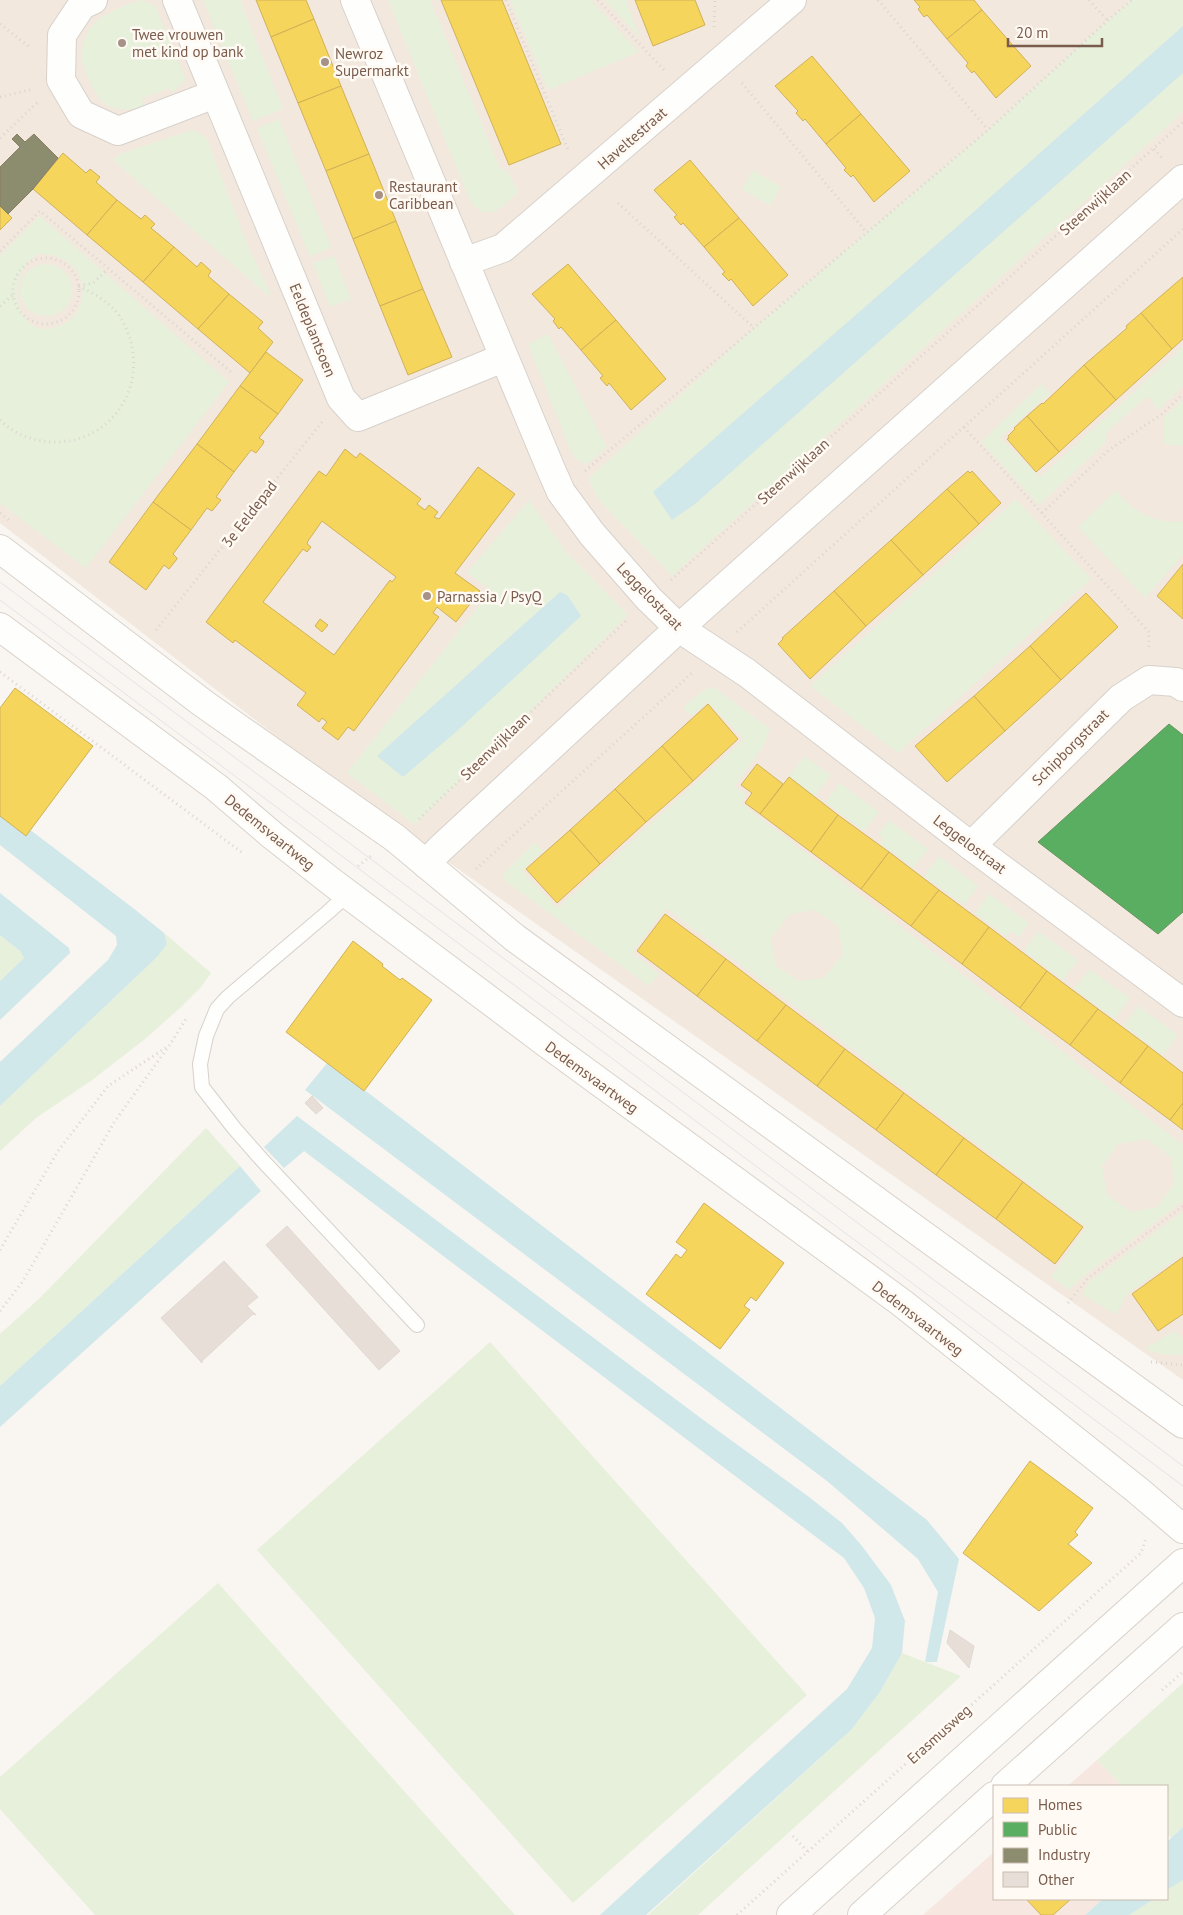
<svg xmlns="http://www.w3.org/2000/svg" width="1183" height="1915" viewBox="0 0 1183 1915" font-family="'PT Sans',sans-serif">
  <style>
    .residential { fill: #f2e8de }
    .commercial { fill: #f6e8e1 }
    .green { fill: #e7f0db; fill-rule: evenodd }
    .water { fill: #d0e8ea }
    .homes { fill: #f6d55c; stroke: #d1b158; fill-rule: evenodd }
    .public { fill: #5aae61; stroke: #64955b }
    .industry { fill: #8c8c6e; stroke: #877e64 }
    .building { fill: #e6ded7; stroke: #e2d8d2 }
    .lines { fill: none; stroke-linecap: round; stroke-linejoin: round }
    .lane-casing { stroke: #d7d1cb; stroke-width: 16 }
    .street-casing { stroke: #d7d1cb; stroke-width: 30 }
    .secondary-casing { stroke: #d9d2cb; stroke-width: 30 }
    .path { stroke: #dcd5d0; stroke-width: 3; stroke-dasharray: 1 4; stroke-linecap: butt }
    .lane { stroke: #fefefd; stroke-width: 14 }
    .street { stroke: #fefefd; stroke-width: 28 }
    .secondary { stroke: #fefefd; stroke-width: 28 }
    .tram { stroke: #e6e3e7; stroke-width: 1 }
    .poi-dot { fill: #a69286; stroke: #fffaf3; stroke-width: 2 }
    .labels { text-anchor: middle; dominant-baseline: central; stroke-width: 5; stroke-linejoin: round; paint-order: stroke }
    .poi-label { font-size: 15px; fill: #7a5c4d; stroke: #fffaf3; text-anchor: start }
    .street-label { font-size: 15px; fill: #7a5c4d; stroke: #fffaf3 }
  </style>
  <rect width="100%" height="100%" fill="#f9f5f0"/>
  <path class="residential" d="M 0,0 L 1183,0 L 1183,1380 L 342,787 L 0,523 Z"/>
  <g class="commercial">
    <path d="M 1097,1760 L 1122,1786 L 1068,1786 Z"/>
    <path d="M 994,1852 L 994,1899 L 1103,1899 L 1085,1915 L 923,1915 Z"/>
  </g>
  <g class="green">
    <path d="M 142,0 L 155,6 L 186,80 L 172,93 L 170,88 L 142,98 L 144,107 C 131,111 111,111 101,100 C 94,93 81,64 81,55 C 82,48 86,34 89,29 C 98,15 126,4 142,0 Z"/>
    <path d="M 203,0 L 240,0 L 283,109 L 253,121 Z"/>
    <path d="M 388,0 L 430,0 L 500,168 L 507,171 L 519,192 L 495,212 L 482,212 L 471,203 Z"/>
    <path d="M 510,0 L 591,0 L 639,52 L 548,90 Z"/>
    <path d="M 605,0 L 626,0 L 640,38 Z"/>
    <path d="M 1132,0 L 1183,0 L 1183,26 L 960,224 L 653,492 L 672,520 L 695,504 L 1183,73 L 1183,112 L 672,576 L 598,499 L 588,479 L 754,328 L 988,130 L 1107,21 Z"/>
    <path d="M 279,119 L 331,247 L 310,257 L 257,128 Z"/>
    <path d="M 193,130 L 206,137 L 250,251 L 270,293 L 269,296 L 113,160 L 119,154 Z"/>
    <path d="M 753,170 L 781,187 L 770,206 L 742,189 Z"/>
    <path d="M 40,216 L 229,382 L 86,568 L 0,503 L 0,256 ZM 38,254 C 64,253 86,269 82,297 C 81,307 75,317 67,322 C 18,352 0,277 38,254 Z"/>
    <path d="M 334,256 L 351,299 L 330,307 L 313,263 Z"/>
    <circle cx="46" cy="290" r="26"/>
    <path d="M 548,334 L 607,447 L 587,464 L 579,461 L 572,454 L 528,344 Z"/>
    <path d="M 1183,347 L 1183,386 L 1158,410 L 1148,396 L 1107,431 L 1105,443 L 1039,505 L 981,442 L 1041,384 L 1050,393 L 1000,438 L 1040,477 Z"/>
    <path d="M 1183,400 L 1183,446 L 1164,444 L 1164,417 Z"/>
    <path d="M 1116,490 C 1133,513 1155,523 1183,522 L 1183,555 L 1145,598 L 1078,527 Z"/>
    <path d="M 1016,499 L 1091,579 L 898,753 L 810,686 Z"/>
    <path d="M 529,500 L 568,554 L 628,615 L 415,825 L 347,773 L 491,590 L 467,573 ZM 560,592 L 567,595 L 581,616 L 377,756 Z"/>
    <path d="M 715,688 L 770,729 L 764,745 L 735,786 L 746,795 L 741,803 L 1183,1145 L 1183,1201 L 1085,1275 L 1069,1290 L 1051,1277 L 1086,1227 L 666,908 L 632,953 L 659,974 L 649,986 L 504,880 L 503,874 L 535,842 L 543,851 L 522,871 L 558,908 L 744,739 L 708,702 L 691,716 L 683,708 L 705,689 ZM 815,910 L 838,926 L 843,954 L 824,978 L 799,981 L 776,966 L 771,938 L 790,914 ZM 1147,1139 L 1171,1157 L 1174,1184 L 1157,1207 L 1131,1212 L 1107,1195 L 1102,1166 L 1118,1144 Z"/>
    <path d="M 804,756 L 831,775 L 815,796 L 789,776 Z"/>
    <path d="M 840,783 L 879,812 L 864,831 L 825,802 Z"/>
    <path d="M 889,820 L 928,849 L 913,868 L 880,843 L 884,839 L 878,835 Z"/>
    <path d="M 939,856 L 978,886 L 964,905 L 924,876 Z"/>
    <path d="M 989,894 L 1029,923 L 1019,937 L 1011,931 L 1007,937 L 975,913 Z"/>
    <path d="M 1038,931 L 1078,960 L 1063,980 L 1024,951 Z"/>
    <path d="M 164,933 L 211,973 L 201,987 L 182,1006 L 145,1039 L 92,1080 L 36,1118 L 0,1151 L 0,1106 L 157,957 L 167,944 Z"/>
    <path d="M 0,935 L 20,951 L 24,958 L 0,981 Z"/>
    <path d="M 1089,969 L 1130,998 L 1115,1019 L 1074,989 Z"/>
    <path d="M 1138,1006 L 1178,1035 L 1163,1055 L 1124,1026 Z"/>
    <path d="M 206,1128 L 240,1166 L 0,1386 L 0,1334 L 39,1299 Z"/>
    <path d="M 1183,1211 L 1183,1254 L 1127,1294 L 1116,1315 L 1082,1294 L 1089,1282 Z"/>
    <path d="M 1174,1331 L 1183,1338 L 1183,1355 L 1161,1354 L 1145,1349 Z"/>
    <path d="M 490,1342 L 807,1695 L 573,1903 L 257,1550 Z"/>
    <path d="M 218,1583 L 515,1915 L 95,1915 L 0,1809 L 0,1777 Z"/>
    <path d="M 902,1653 L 961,1676 L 698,1915 L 648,1915 L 851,1730 L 880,1692 Z"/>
    <path d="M 1183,1683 L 1183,1827 L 1171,1838 L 1167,1833 L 1167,1786 L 1122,1786 L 1097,1760 Z"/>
    <path d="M 1183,1880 L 1183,1915 L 1129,1915 L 1154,1899 L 1167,1899 L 1167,1890 Z"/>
  </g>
  <g class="water">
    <path d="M 1183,26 L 1183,73 L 695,504 L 672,520 L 653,492 L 960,224 Z"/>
    <path d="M 560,592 L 567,595 L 581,616 L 457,731 L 403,777 L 377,756 Z"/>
    <path d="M 0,807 L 133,908 L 164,933 L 167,944 L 157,957 L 0,1106 L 0,1062 L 108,960 L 117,945 L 116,936 L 0,845 Z"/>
    <path d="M 0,893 L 69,948 L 70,953 L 0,1020 L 0,981 L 24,958 L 20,951 L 0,935 Z"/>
    <path d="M 328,1062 L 927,1520 L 959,1559 L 937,1662 L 925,1662 L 938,1592 L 918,1559 L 827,1481 L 305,1090 Z"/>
    <path d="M 297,1116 L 702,1419 L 809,1497 L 842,1523 L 862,1546 L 891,1585 L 905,1621 L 902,1653 L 880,1692 L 851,1730 L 646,1915 L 600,1915 L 847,1689 L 872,1648 L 875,1618 L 864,1588 L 844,1558 L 304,1151 L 284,1168 L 264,1147 Z"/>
    <path d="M 240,1166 L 261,1191 L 0,1427 L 0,1386 Z"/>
    <path d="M 1183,1827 L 1183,1880 L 1167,1890 L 1167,1842 Z"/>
    <path d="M 1103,1899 L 1154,1899 L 1129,1915 L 1085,1915 Z"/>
  </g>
  <g class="homes">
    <path d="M 256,0 L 306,0 L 314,19 L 271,37 Z"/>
    <path d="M 441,0 L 502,0 L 561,144 L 509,165 Z"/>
    <path d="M 635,0 L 695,0 L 705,25 L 653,46 Z"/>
    <path d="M 914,0 L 974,0 L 982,10 L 947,39 L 927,15 L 924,17 L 918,9 L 920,7 Z"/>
    <path d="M 982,10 L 1031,66 L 996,98 L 974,71 L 972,73 L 966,66 L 968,63 L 947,39 Z"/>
    <path d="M 314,19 L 341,86 L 298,103 L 271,37 Z"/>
    <path d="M 812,56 L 861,114 L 826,144 L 805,119 L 803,121 L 796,113 L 798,111 L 775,86 Z"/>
    <path d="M 341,86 L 369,154 L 326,171 L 298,103 Z"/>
    <path d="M 861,114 L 910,171 L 874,202 L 853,175 L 851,177 L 844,170 L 846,168 L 826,144 Z"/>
    <path d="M 63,153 L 86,173 L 90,169 L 100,177 L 96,182 L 117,200 L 87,235 L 33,189 Z"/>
    <path d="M 369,154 L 396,221 L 353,239 L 326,171 Z"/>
    <path d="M 690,160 L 739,218 L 704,247 L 683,223 L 681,225 L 674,217 L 677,215 L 654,190 Z"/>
    <path d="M 117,200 L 141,219 L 145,215 L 155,224 L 151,228 L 174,247 L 143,282 L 87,235 Z"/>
    <path d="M 0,206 L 12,218 L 0,230 Z"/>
    <path d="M 739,218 L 788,275 L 753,306 L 731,279 L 729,281 L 722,274 L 725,272 L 704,247 Z"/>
    <path d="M 396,221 L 423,289 L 380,306 L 353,239 Z"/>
    <path d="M 174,247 L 197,267 L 201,262 L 211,271 L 208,276 L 229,294 L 198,329 L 143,282 Z"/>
    <path d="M 568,264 L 616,320 L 581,350 L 561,327 L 559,329 L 553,321 L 555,319 L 532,294 Z"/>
    <path d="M 1183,277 L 1183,339 L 1172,349 L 1141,313 Z"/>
    <path d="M 423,289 L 452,357 L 408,375 L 380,306 Z"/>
    <path d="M 229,294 L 263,322 L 258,328 L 273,342 L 250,373 L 198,329 Z"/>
    <path d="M 1141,313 L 1172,349 L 1116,400 L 1084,365 L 1127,328 L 1126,326 Z"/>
    <path d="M 616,320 L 666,379 L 631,410 L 609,383 L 607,386 L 600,378 L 603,376 L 581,350 Z"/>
    <path d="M 266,352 L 303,380 L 278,414 L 240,386 Z"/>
    <path d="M 1084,365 L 1116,400 L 1059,452 L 1027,416 L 1042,403 L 1043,404 Z"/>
    <path d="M 240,386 L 278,414 L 259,438 L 264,441 L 263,444 L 256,453 L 251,450 L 234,472 L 197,444 Z"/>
    <path d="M 1027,416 L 1059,452 L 1036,472 L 1007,439 L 1009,438 L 1008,436 L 1015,429 L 1014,428 Z"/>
    <path d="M 197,444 L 234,472 L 216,497 L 221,500 L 212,511 L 207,508 L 191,530 L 153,502 Z"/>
    <path d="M 345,449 L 356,458 L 360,453 L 421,499 L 417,504 L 425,510 L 429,505 L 438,512 L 434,517 L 439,519 L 478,467 L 515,494 L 455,573 L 480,591 L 456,622 L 437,607 L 433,613 L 439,617 L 354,731 L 348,727 L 338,740 L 322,728 L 327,722 L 322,718 L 319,722 L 297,705 L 306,693 L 235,640 L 233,643 L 206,622 L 319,471 L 326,476 ZM 322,521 L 396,577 L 392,582 L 390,580 L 334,655 L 263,602 L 303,549 L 307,552 L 311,547 L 307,544 L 308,541 Z"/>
    <path d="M 968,471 L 970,473 L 972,471 L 1001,503 L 979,524 L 947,489 Z"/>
    <path d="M 947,489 L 979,524 L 923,575 L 891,540 Z"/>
    <path d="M 153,502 L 191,530 L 173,554 L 177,558 L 177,559 L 169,569 L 164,565 L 146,590 L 109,562 Z"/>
    <path d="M 891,540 L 923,575 L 866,626 L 834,591 Z"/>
    <path d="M 1183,564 L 1183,619 L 1157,596 Z"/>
    <path d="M 834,591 L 866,626 L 810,679 L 778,644 L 783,639 L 782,638 Z"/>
    <path d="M 1086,593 L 1118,627 L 1061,680 L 1030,646 Z"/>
    <path d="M 320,619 L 328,625 L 322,632 L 315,626 Z"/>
    <path d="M 1030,646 L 1061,680 L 1005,731 L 974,696 Z"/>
    <path d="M 15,688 L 93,746 L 26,836 L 0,816 L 0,708 Z"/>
    <path d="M 974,696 L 1005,731 L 947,782 L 915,746 Z"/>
    <path d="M 708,704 L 738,739 L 693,781 L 662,746 Z"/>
    <path d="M 662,746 L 693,781 L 646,822 L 615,789 Z"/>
    <path d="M 757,764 L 783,784 L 760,814 L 745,803 L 752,793 L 741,785 Z"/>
    <path d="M 789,777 L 838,815 L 811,852 L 760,814 Z"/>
    <path d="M 615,789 L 646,822 L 600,864 L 570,830 Z"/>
    <path d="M 838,815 L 889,852 L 861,889 L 811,852 Z"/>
    <path d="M 570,830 L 600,864 L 557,903 L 526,869 Z"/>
    <path d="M 889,852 L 939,890 L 911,926 L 861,889 Z"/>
    <path d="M 939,890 L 989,927 L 962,964 L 911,926 Z"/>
    <path d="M 665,914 L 726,959 L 697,996 L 637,951 Z"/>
    <path d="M 989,927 L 1047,971 L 1020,1008 L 962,964 Z"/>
    <path d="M 353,941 L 383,964 L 382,966 L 400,980 L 402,978 L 432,1000 L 364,1091 L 286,1032 Z"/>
    <path d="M 726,959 L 786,1005 L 757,1041 L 697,996 Z"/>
    <path d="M 1047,971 L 1098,1009 L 1070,1045 L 1020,1008 Z"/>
    <path d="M 786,1005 L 845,1049 L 817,1086 L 757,1041 Z"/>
    <path d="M 1098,1009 L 1148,1046 L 1120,1083 L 1070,1045 Z"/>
    <path d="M 1148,1046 L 1183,1073 L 1183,1103 L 1170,1120 L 1120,1083 Z"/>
    <path d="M 845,1049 L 904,1093 L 876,1130 L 817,1086 Z"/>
    <path d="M 904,1093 L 964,1138 L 936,1175 L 876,1130 Z"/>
    <path d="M 1183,1103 L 1183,1130 L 1170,1120 Z"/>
    <path d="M 964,1138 L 1023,1182 L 996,1219 L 936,1175 Z"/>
    <path d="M 1023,1182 L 1083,1227 L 1055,1264 L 996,1219 Z"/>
    <path d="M 704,1203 L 784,1263 L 756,1301 L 751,1297 L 744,1306 L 750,1310 L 720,1349 L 646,1294 L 676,1254 L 681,1258 L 687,1250 L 676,1242 Z"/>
    <path d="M 1183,1257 L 1183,1314 L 1158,1331 L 1132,1294 Z"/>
    <path d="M 1030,1461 L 1093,1508 L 1075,1532 L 1078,1535 L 1068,1544 L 1092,1563 L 1039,1611 L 963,1553 Z"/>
    <path d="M 1026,1899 L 1071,1899 L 1053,1915 L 1041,1915 Z"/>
  </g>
  <path class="public" d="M 1169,724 L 1183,735 L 1183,912 L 1158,934 L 1038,842 Z"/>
  <path class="industry" d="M 17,134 L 25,142 L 34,134 L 58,158 L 33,189 L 8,214 L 0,206 L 0,167 L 20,147 L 12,139 Z"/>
  <g class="building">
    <path d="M 312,1096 L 323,1108 L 316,1114 L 305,1103 Z"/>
    <path d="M 287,1226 L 400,1351 L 379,1370 L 266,1245 Z"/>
    <path d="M 224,1261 L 258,1297 L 247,1306 L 256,1315 L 253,1314 L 202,1361 L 202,1363 L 161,1318 Z"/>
    <path d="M 950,1630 L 974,1646 L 969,1668 L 947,1643 Z"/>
  </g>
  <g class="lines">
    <defs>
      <path id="lane" d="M 348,894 L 327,913 L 228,997 L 217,1009 L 206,1036 L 200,1064 L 202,1087 L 234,1128 L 263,1161 L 417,1325"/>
      <g id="street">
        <path d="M 93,0 L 82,5 L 62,35 L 61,80 L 81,114 L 118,131 L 215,94"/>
        <path d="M 177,0 L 341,398 L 358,417 L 503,358"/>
        <path d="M 355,0 L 550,467 L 561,492 L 592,534 L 649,599 L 679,628 L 747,673 L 971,846 L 1183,1003"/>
        <path d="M 464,262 L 503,248 L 792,0"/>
        <path d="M 971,846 L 1121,698 L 1149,680 L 1176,682 L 1183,687"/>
        <path d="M 426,864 L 440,849 L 679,628 L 1183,179"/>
      </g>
      <g id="secondary">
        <path d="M 0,549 L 204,704 L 395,838 L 515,938 L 1183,1424"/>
        <path d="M 0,627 L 216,787 L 272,835 L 333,883 L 549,1045 L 902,1303 L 1136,1489 L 1183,1529"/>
        <path d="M 1005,1786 L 1183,1627"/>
        <path d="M 791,1915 L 1183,1563"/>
        <path d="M 862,1915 L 994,1796"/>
      </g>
    </defs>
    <use href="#lane" class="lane-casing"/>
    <use href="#street" class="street-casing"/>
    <use href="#secondary" class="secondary-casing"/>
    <g class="path">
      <path d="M 506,0 L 569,152"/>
      <path d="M 598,0 L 665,71"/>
      <path d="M 878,0 L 988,130"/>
      <path d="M 1089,0 L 1107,20"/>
      <path d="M 0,24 L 31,48"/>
      <path d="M 714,27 L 715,0"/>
      <path d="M 742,83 L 867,233"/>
      <path d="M 0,97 L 34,89"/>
      <path d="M 0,138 L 39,101"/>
      <path d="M 1154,149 L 1163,159"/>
      <path d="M 618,203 L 754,328"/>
      <path d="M 0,251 L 40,211 L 231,372"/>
      <circle cx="46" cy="291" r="33"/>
      <path d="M 79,286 L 93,283 L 108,269"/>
      <path d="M 0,306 L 14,294"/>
      <path d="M 0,420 C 10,430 23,437 37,440 C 96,453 146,402 131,342 C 128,331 122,318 114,309 C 104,299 91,292 78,286"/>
      <path d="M 964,427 L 1149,632 L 1149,650"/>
      <path d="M 585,471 L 988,130 L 1107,21 L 1132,0"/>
      <path d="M 0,513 L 9,520"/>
      <path d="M 1042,513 L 1109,450 L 1162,414 L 1183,394"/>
      <path d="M 671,580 L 1183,122"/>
      <path d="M 156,630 L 322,422"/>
      <path d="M 737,632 L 1183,229"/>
      <path d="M 0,672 L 244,854"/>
      <path d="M 419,819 L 628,619"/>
      <path d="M 358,866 L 371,856"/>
      <path d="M 476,869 L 692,673"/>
      <path d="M 0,1250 L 58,1151 L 108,1086 L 167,1047"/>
      <path d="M 1068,1303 L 1088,1278 L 1183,1206"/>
      <path d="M 0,1311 L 23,1281 L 115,1121 L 169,1046 L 186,1019"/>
      <path d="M 1151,1362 L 1183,1365"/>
      <path d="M 1162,1690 L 1183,1672"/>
      <path d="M 793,1836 L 808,1852"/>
      <path d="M 737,1915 L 1141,1553 L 1146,1538"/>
    </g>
    <use href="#lane" class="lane"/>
    <use href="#street" class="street"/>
    <use href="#secondary" class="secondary"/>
    <g class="tram">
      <path d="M 0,582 C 394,877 789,1171 1183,1466"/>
      <path d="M 0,600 L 1183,1486"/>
    </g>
  </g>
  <g class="poi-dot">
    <circle cx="122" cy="43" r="5"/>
    <circle cx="325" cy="62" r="5"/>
    <circle cx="379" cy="195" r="5"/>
    <circle cx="427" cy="596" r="5"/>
  </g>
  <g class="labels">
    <g class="poi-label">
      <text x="132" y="34">Twee vrouwen<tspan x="132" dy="17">met kind op bank</tspan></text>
      <text x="335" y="53">Newroz<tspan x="335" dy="17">Supermarkt</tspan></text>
      <text x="389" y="186">Restaurant<tspan x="389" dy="17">Caribbean</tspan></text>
      <text x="437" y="596">Parnassia / PsyQ</text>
    </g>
    <g class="street-label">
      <text transform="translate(632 138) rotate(-41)">Haveltestraat</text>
      <text transform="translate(1095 202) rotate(-42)">Steenwijklaan</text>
      <text transform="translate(313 330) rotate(68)">Eeldeplantsoen</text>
      <text transform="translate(793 471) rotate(-42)">Steenwijklaan</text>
      <text transform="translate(249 514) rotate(-52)">3e Eeldepad</text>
      <text transform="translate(650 596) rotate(46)">Leggelostraat</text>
      <text transform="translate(495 746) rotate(-44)">Steenwijklaan</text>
      <text transform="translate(1070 747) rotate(-45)">Schipborgstraat</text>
      <text transform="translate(270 832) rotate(39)">Dedemsvaartweg</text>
      <text transform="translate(970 844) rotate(37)">Leggelostraat</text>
      <text transform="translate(592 1077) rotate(36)">Dedemsvaartweg</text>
      <text transform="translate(918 1318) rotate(38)">Dedemsvaartweg</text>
      <text transform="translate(939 1734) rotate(-42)">Erasmusweg</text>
    </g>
  </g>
  <rect x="993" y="1785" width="175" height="115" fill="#fffaf3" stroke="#cabbb1"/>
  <rect x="1003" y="1798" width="25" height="15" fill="#f6d55c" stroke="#cabbb1"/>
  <text x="1038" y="1810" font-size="15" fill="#7a5c4d">Homes</text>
  <rect x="1003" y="1822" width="25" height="15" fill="#5aae61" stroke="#cabbb1"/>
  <text x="1038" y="1835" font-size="15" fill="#7a5c4d">Public</text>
  <rect x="1003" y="1848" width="25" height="15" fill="#8c8c6e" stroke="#cabbb1"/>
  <text x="1038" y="1860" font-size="15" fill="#7a5c4d">Industry</text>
  <rect x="1003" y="1872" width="25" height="15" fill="#e6ded7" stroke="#cabbb1"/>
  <text x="1038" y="1885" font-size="15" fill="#7a5c4d">Other</text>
  <path d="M1008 38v8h94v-8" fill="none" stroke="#7a5c4d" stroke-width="2.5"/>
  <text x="1016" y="38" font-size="15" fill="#7a5c4d" stroke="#fffaf3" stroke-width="4" paint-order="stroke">20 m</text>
</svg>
